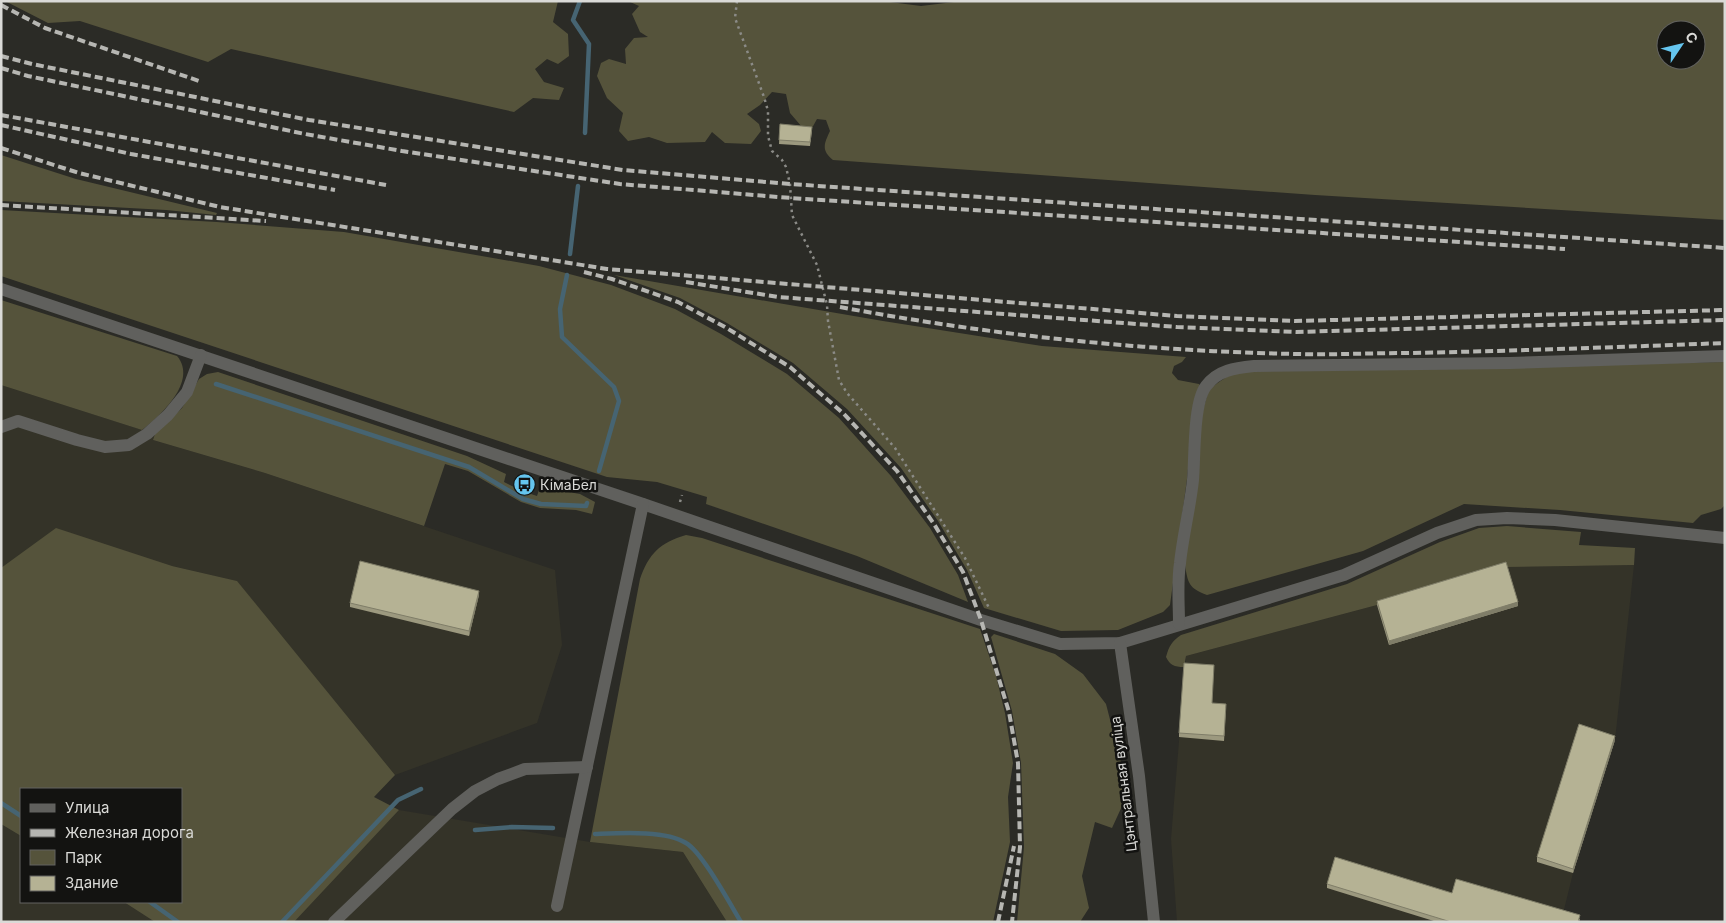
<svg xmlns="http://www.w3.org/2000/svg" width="1726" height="923" viewBox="0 0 1726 923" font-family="Inter,sans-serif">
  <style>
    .built { fill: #343328 }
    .green { fill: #55533b; fill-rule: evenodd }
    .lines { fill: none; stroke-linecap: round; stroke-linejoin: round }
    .stream { stroke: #466472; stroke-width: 4.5 }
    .path { stroke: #8b8b87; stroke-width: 2.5; stroke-dasharray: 2.5 4; stroke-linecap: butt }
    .minor { stroke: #60605d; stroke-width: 12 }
    .rail { stroke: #b6b6b2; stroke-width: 4; stroke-dasharray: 8 4; stroke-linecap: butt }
    .wall { fill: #9c997f }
    .shaded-wall { fill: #7f7d68 }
    .building { fill: #b5b294; stroke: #7f7d68 }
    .labels { text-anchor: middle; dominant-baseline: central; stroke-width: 5; stroke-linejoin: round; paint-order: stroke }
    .poi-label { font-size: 14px; fill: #dadad7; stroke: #131311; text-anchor: start }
    .street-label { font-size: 14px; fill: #dadad7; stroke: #131311 }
  </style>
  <rect width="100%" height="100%" fill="#2b2b26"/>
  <g class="built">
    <path d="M 1,385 L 155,434 L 153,440 L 265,473 L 555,570 L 562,645 L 537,723 L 395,775 L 236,581 L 172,566 L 1,568 Z"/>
    <path d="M 1634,565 L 1615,740 L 1573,873 L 1561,922 L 1177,922 L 1171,839 L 1186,656 L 1377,605 L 1506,567 Z"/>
    <path d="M 399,810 L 590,842 L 683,852 L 727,922 L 294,922 Z"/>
    <path d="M 1,824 L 21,836 L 21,902 L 124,902 L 155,922 L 1,922 Z"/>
  </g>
  <g class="green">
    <path d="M 5,1 L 558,1 L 553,22 L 568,34 L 569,56 L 558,64 L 547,59 L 535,69 L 544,82 L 564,88 L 559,100 L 533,98 L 514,112 L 231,49 L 208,62 L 80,21 L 48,23 Z"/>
    <path d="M 628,1 L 882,1 L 921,6 L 962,1 L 1725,1 L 1725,220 L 1315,195 L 833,160 C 821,150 824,144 830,131 L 826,120 L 817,119 L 812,128 L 802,127 L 790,113 L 786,94 L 772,92 L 760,105 L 747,114 L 759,124 L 761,131 L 751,144 L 725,143 L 712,132 L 705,142 L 667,143 L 649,137 L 628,141 L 619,131 L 623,113 L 607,98 L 597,76 L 601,63 L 609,59 L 626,64 L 625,49 L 634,38 L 648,37 L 640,32 L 632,14 L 639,6 ZM 1666,30 L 1696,30 L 1696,60 L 1666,60 Z"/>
    <path d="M 1,155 L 76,179 L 217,213 L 216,215 L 166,210 L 1,201 Z"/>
    <path d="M 1,210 L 217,222 L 344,232 L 539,266 L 611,285 L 675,309 L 721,334 L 787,374 L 839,418 L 891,476 L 930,528 L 958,575 L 968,602 L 857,556 L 706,504 L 707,497 L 657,482 L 607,477 L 1,276 Z"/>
    <path d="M 614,275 L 883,321 L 1042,346 L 1186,357 L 1182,362 L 1174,366 L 1172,373 L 1178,380 L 1199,384 L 1201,387 L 1193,415 L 1187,479 L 1170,605 L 1163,612 L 1118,630 L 1061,631 L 984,608 L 967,570 L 938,521 L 901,468 L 847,409 L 793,363 L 727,323 L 680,298 Z"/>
    <path d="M 1,300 L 177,356 C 198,381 161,415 142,430 L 1,385 Z"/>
    <path d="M 1725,362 L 1725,505 L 1721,509 L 1701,515 L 1693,523 L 1560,510 L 1464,504 L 1363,551 L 1207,595 C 1189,588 1188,584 1185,565 L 1201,417 L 1209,389 L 1235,371 Z"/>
    <path d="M 218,372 L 467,456 L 506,474 L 504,482 L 522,491 L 537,496 L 540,487 L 580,494 L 595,502 L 592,514 L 576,510 L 540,508 L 521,502 L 468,471 L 445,464 L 424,526 L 265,473 L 153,440 L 155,434 L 182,408 L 199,379 L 207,374 Z"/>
    <path d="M 1507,526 L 1581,532 L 1579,545 L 1635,548 L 1634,565 L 1506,567 L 1377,605 L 1186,656 L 1184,667 C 1174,667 1170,665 1166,657 C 1169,646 1172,641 1181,635 L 1347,584 L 1440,542 L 1479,528 Z"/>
    <path d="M 56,528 L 172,566 L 237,581 L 395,775 L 374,797 L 399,810 L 294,922 L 155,922 L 124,902 L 181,902 L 181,789 L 21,789 L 21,836 L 1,824 L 1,568 Z"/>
    <path d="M 686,535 L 702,538 L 980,629 L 996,676 L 1005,713 L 1013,763 L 1008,797 L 1010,842 L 993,922 L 727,922 L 683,852 L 590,842 L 640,579 C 649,553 660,543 686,535 Z"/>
    <path d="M 994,634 L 1055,654 L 1083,674 L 1106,704 L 1123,770 L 1123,804 L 1112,828 L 1095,822 L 1082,876 L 1089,908 L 1080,922 L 1017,922 L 1024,847 L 1021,763 L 1012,711 L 991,637 Z"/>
  </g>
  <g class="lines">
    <g class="stream">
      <path d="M 580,1 L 573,20 L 589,44 L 585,133"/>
      <path d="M 570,254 L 578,186"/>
      <path d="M 567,275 L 560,309 L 562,337 L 614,387 L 619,401 L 599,471"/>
      <path d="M 216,384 L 469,467 L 523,499 L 541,504 L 586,506 L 587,503"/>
      <path d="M 1,803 L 21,816"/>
      <path d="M 475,830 L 512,827 L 553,828"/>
      <path d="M 595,834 C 620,833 666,830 686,843 C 702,852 730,904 741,922"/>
      <path d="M 150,902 L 178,922"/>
      <path d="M 282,922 L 398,800 L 421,789"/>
    </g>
    <g class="path">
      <path d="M 737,1 L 735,18 L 764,97 L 768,111 L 768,136 L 772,151 L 782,160 L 786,167 L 790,184 L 792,215 L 817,265 L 827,305 L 828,321 L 839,380 L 847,393 L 895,448 L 965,558 L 989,608"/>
      <path d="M 680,502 L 682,495"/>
    </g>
    <g class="minor">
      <path d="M 1,289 L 643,504 L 981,620 L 1060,644 L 1120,643 L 1344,575 L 1437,533 L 1476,520 L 1507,518 L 1555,520 L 1725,538"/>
      <path d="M 1,427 L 18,421 L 77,440 L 105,447 L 129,445 L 147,434 L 168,415 L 187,392 L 201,355"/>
      <path d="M 1179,624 C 1179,604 1177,583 1180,563 C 1183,535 1190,508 1193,480 C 1195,457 1193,403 1206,386 C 1218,370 1235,368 1254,366 L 1510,363 L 1725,356"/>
      <path d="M 1120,643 L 1139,776 L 1154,922"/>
      <path d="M 557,906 L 643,504"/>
      <path d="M 334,922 L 452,809 L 475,791 L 498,779 L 525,769 L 587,767"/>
    </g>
    <g class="rail">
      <path d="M 1,5 L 45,28 L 202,82"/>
      <path d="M 1,56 L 32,64 L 309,120 L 623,170 L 790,184 L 1725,248"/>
      <path d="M 1,68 L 28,76 L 305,134 L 402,151 L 620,184 L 791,198 L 1565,249"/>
      <path d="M 1,115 L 386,185"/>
      <path d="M 1,125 L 131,154 L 335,190"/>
      <path d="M 1,148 L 79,173 L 220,207 L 607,269 L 1177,316 L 1295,321 L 1725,310"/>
      <path d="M 1,205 L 266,221"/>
      <path d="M 584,272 L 612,279 L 678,302 L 725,327 L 790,367 L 844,414 L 897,471 L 934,524 L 963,572 L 981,620 L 1009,712 L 1018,763 L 1020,847 L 1012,922"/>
      <path d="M 686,282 L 778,297 L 1177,327 L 1296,332 L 1725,320"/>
      <path d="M 840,307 C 990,335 1143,351 1296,354 C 1334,355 1371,353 1408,353 C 1514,351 1619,347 1725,343"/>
      <path d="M 998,922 L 1014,846"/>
    </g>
  </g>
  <g class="wall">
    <path d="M 780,124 L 812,131 L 810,146 L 779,144 Z"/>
    <path d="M 479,595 L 469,636 L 350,607 L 350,603 Z"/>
    <path d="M 1377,601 L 1518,606 L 1389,645 L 1377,605 Z"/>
    <path d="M 1212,703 L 1226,708 L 1224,741 L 1179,737 L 1179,733 Z"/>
    <path d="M 1615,740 L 1573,873 L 1537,862 L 1537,857 Z"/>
    <path d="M 1327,884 L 1452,893 L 1580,919 L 1579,922 L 1437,922 L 1327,888 Z"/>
  </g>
  <g class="shaded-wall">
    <path d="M 479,591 L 479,595 L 469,636 L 469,631 Z"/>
    <path d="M 1518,602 L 1518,606 L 1389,645 L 1389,641 Z"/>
    <path d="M 1615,736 L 1615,740 L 1573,873 L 1573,869 Z"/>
  </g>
  <g class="building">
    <path d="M 780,124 L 812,127 L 810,142 L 779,140 Z"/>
    <path d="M 360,561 L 479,591 L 469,631 L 350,603 Z"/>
    <path d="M 1506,562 L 1518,602 L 1389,641 L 1377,601 Z"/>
    <path d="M 1184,663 L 1214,665 L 1212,703 L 1226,704 L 1224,736 L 1179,733 Z"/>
    <path d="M 1579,724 L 1615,736 L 1573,869 L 1537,857 Z"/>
    <path d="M 1335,857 L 1452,893 L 1456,879 L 1580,915 L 1578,922 L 1451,922 L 1327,884 Z"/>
  </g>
  <defs>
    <symbol id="bus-disc" viewBox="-11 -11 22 22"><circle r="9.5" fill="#65c5ee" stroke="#131311"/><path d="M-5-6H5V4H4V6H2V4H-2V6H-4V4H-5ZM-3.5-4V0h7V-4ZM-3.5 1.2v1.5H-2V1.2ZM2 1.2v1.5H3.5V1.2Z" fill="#111"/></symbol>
  </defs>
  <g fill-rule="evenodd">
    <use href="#bus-disc" x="512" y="472" width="25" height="25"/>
  </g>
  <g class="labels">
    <g class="poi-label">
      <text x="540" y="484">КімаБел</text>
    </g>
    <g class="street-label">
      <text transform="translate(1123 784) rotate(-97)">Цэнтральная вуліца</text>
    </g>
  </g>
  <rect width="1726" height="923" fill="none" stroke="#dadad7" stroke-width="5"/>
  <rect x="20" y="788" width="162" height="115" fill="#131311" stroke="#636360"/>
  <rect x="30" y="804" width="25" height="8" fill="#60605d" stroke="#636360"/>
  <text x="65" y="813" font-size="15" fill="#dadad7">Улица</text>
  <rect x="30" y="829" width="25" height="8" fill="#b6b6b2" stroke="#636360"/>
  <text x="65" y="838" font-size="15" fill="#dadad7">Железная дорога</text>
  <rect x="30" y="850" width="25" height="15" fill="#55533b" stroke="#636360"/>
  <text x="65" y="863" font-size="15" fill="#dadad7">Парк</text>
  <rect x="30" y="876" width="25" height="15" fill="#b5b294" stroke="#636360"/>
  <text x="65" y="888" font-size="15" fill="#dadad7">Здание</text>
  <g transform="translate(1681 45) rotate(55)"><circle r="24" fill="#131311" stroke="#636360"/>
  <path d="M0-4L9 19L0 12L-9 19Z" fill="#65c5ee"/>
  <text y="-8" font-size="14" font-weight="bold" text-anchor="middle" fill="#dadad7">С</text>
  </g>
</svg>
